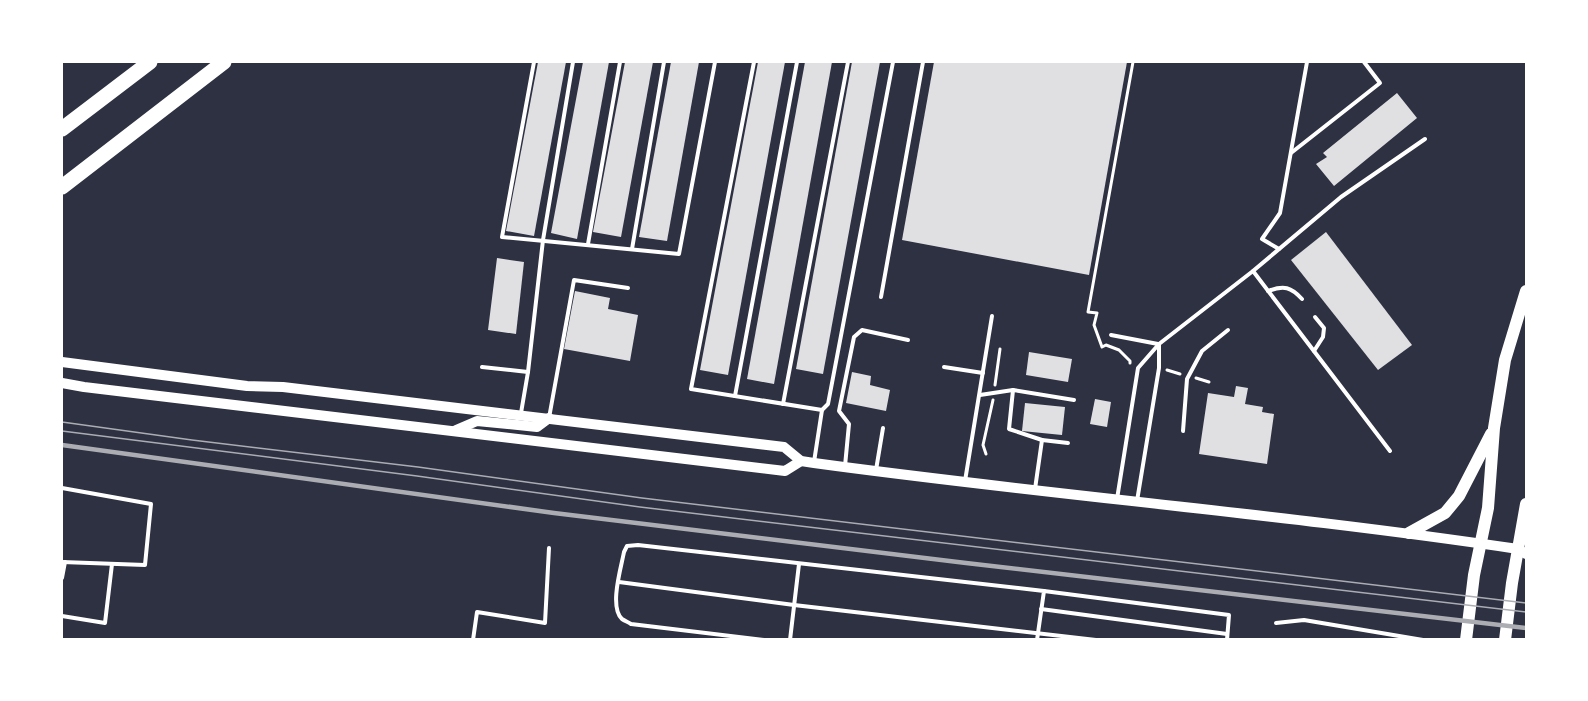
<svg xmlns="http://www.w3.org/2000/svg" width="1588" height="701" viewBox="0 0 1588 701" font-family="'Public Sans',sans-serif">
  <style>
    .building { fill: #e0e0e3 }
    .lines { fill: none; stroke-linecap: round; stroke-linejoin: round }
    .path { stroke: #fff; stroke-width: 3 }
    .service { stroke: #fff; stroke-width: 4 }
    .secondary { stroke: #fff; stroke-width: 10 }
    .primary { stroke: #fff; stroke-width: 12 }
    .motorway { stroke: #fff; stroke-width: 15 }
    .tram { stroke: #abadb3; stroke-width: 1.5 }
    .rail { stroke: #abadb3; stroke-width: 4.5 }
  </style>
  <rect width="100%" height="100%" fill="#2d3142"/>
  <g class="building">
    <path d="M 538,62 L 566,62 L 534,236 L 506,231 Z"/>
    <path d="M 583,62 L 609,62 L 577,239 L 551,233 Z"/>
    <path d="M 625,62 L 653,62 L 621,237 L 593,232 Z"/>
    <path d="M 671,62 L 699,62 L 667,241 L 639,237 Z"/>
    <path d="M 758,62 L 785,62 L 728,375 L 700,370 Z"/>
    <path d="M 805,62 L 832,62 L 774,384 L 747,379 Z"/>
    <path d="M 852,62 L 880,62 L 823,374 L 796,369 Z"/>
    <path d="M 934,62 L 1127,62 L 1089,275 L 902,240 Z"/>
    <path d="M 1397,93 L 1417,118 L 1334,186 L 1316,164 L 1327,157 L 1323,153 Z"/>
    <path d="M 1326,232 L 1412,345 L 1378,370 L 1291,260 Z"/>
    <path d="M 497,258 L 524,262 L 516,334 L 488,330 Z"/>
    <path d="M 575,291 L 610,298 L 608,309 L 638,315 L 630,361 L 564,349 Z"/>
    <path d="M 1029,352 L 1072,359 L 1068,382 L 1026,375 Z"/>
    <path d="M 852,372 L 871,376 L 870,385 L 890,390 L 886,411 L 846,403 Z"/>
    <path d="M 1236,386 L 1248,388 L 1245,404 L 1263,407 L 1262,412 L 1274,414 L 1267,464 L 1199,454 L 1208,393 L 1234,397 Z"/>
    <path d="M 1095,399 L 1111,402 L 1107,427 L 1090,424 Z"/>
    <path d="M 1025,403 L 1065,407 L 1062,435 L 1022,431 Z"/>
  </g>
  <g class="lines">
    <g class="path">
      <path d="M 1130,363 L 1130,361 L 1119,350 L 1106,345 L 1102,347 L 1094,325 L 1097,313 L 1088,312 L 1133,62"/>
      <path d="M 1167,370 L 1180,374"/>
      <path d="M 1196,378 L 1209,382"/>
      <path d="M 995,385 L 1000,349"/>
      <path d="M 986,454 L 983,445 L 993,400"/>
    </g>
    <g class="service">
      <path d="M 534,62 L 502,237 L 679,254 L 715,62"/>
      <path d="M 754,62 L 691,389 L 822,410 L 814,462"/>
      <path d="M 1291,153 L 1380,83 L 1364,62"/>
      <path d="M 588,244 L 620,62"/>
      <path d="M 632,249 L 664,62"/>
      <path d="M 1279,249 L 1262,239 L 1280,213 L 1307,62"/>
      <path d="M 1253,271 L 1390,451"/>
      <path d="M 1268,291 C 1284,285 1291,287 1302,299"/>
      <path d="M 881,297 L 923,62"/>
      <path d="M 1111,335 L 1158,344"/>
      <path d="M 1314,351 L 1323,337 L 1324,328 L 1315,317"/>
      <path d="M 482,367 L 528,372"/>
      <path d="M 944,367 L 983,373"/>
      <path d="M 1013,390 L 1009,429 L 1042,440"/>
      <path d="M 980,395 L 1013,390 L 1074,400"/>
      <path d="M 735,396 L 797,62"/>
      <path d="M 783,404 L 848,62"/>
      <path d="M 822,410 L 828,404 L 893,62"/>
      <path d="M 521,413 L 528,372 L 543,240 L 573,62"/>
      <path d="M 549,418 L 574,280 L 628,288"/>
      <path d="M 1183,431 L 1187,379 L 1202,351 L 1228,330"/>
      <path d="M 845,466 L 849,424 L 839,411 L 854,337 L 862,330 L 908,340"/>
      <path d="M 876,470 L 883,428"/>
      <path d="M 965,481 L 992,316"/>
      <path d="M 62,488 L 151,504 L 145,565 L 62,562"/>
      <path d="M 1035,489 L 1042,440 L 1068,443"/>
      <path d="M 1117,499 L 1138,368 L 1159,344 L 1253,271 L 1341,197 L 1425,139"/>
      <path d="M 1137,501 L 1159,368 L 1159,345"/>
      <path d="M 62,578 L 65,562"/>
      <path d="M 619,582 L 794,605 L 1096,640"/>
      <path d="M 1044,591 L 1229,615 L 1227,640"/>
      <path d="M 1041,609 L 1227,634"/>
      <path d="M 62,616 L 105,623 L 112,564"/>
      <path d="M 1276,623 L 1304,620 L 1423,640"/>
      <path d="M 473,640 L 477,612 L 545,623 L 549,548"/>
      <path d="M 764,640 L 631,624 C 628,622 625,621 622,619 C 609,607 621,568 624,552 L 627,546 L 638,545 L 1044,591 L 1037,640"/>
      <path d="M 790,640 L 799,564"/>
    </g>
    <g class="secondary">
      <path d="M 62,362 L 247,386 L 283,387 L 784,447 L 801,461 L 814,463 C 1048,495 1284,514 1518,549 L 1526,554"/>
      <path d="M 62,383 L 84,387 L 785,471 L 801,461"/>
      <path d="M 456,430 L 477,421 L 537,427 L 549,418"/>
    </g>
    <g class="primary">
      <path d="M 1409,533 L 1445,513 L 1459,496 L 1491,434"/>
      <path d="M 1466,640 L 1474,575 L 1488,508 L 1494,428 L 1505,360 L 1526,291"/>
      <path d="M 1505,640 L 1512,583 L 1526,504"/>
    </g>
    <g class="motorway">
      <path d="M 62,129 L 150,62"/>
      <path d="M 62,187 L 224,62"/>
    </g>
    <g class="tram">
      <path d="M 62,422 L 192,440 L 418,467 L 642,498 L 1526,603"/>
      <path d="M 62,431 L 417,476 L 640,507 L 1526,612"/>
    </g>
    <path class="rail" d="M 62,445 L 554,513 L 966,563 L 1526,628"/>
  </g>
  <rect width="1588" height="701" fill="none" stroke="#ffffff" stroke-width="126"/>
</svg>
